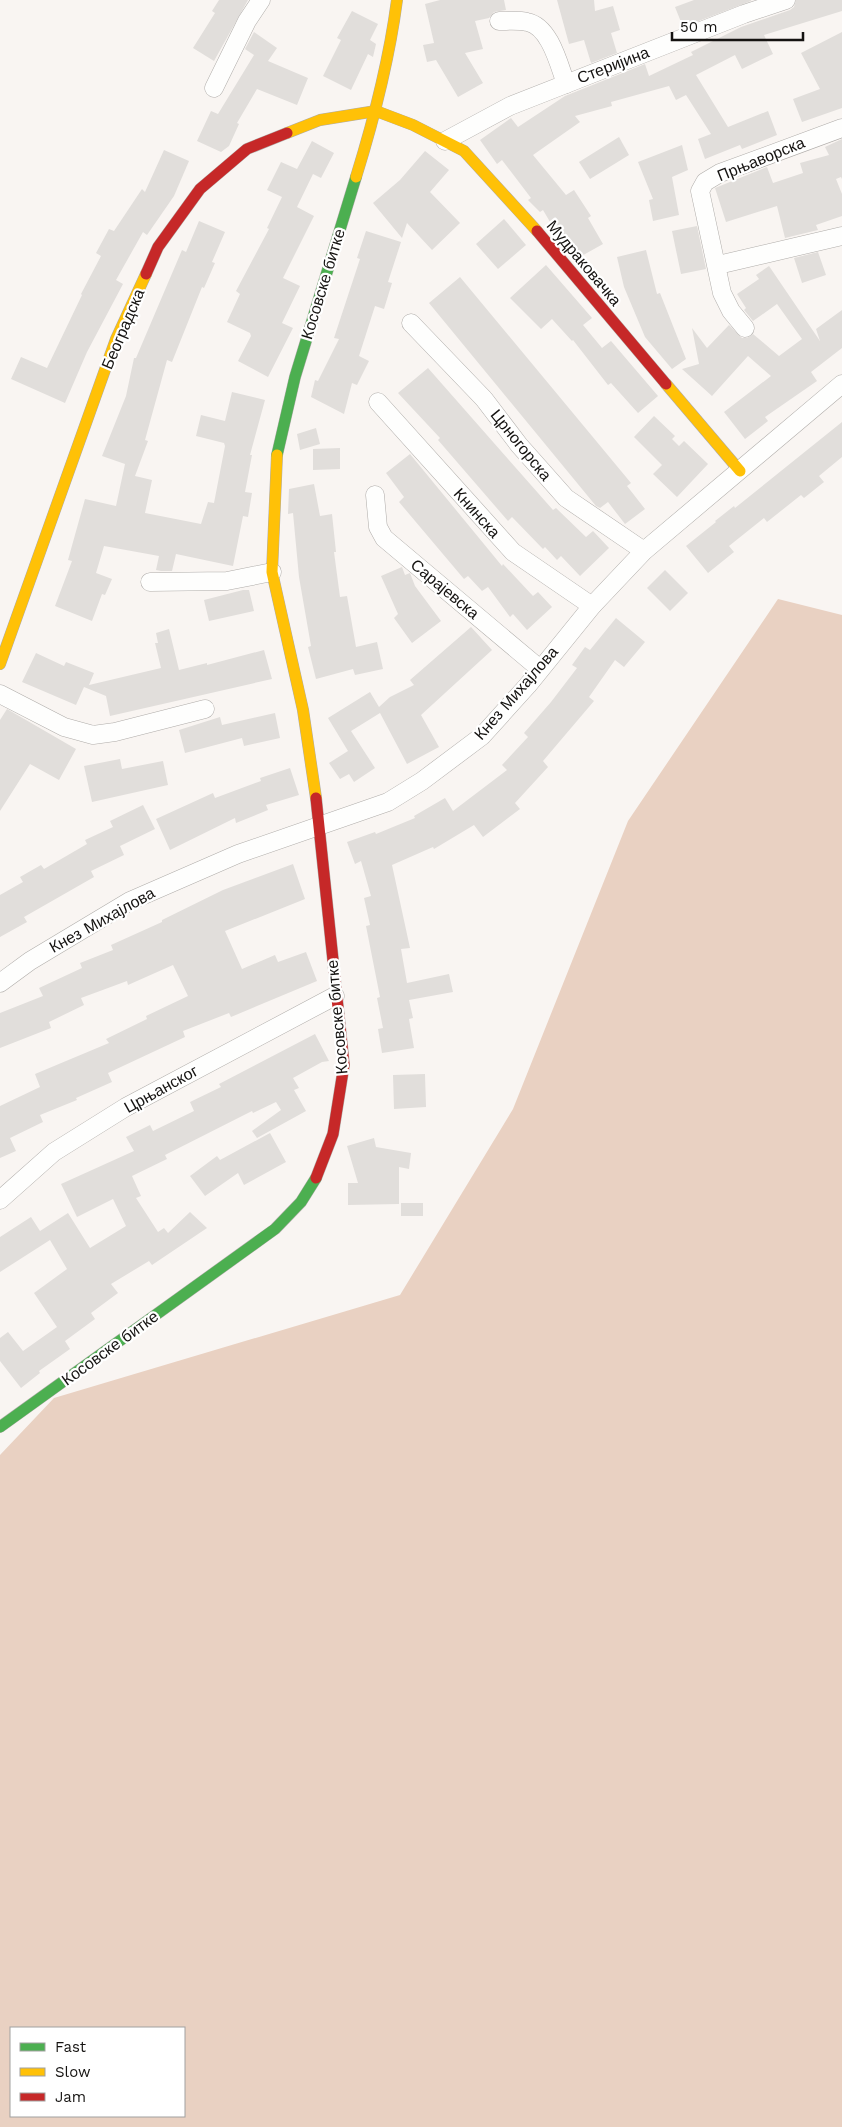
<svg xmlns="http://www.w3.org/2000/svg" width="842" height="2127" viewBox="0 0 842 2127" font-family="'Work Sans',sans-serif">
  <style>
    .forest { fill: #e9d1c2; fill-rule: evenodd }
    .building { fill: #e1dedb }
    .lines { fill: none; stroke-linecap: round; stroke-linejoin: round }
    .street-casing { stroke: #afaca9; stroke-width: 19 }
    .fast-casing { stroke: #afaca9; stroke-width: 12 }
    .slow-casing { stroke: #afaca9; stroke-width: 12 }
    .jam-casing { stroke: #afaca9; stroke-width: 12 }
    .street { stroke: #fefefd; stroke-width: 18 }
    .fast { stroke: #4caf50; stroke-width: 11 }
    .slow { stroke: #ffc107; stroke-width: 11 }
    .jam { stroke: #c62828; stroke-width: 11 }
    .labels { text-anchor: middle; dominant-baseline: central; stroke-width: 4.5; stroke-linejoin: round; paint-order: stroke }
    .street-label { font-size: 16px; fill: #151311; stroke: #fff }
  </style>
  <rect width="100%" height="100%" fill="#f9f5f2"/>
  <path class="forest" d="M 778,599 L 842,615 L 842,2127 L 0,2127 L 0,1455 L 54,1398 L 400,1295 L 513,1109 L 628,821 ZM 11,2028 L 184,2028 L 184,2116 L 11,2116 Z"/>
  <g class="building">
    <path d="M 219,0 L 248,0 L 214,61 L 193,48 L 215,13 L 212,11 Z"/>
    <path d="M 440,0 L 504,0 L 506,10 L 494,12 L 489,18 L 475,21 L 483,49 L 465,53 L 483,83 L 458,97 L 436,60 L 427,62 L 423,45 L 434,43 L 425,4 Z"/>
    <path d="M 557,0 L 594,0 L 595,11 L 613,6 L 620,30 L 611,33 L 617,53 L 591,63 L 584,40 L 569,44 Z"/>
    <path d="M 694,0 L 751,0 L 751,1 L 683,27 L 675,7 Z"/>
    <path d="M 796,0 L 842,0 L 842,11 L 764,35 L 773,54 L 742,69 L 735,55 L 696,75 L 728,127 L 768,111 L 777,135 L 742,149 L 740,145 L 705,159 L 698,139 L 711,134 L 686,95 L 676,100 L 669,86 L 611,102 L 612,106 L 575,116 L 580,122 L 533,155 L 566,195 L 574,190 L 591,216 L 588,218 L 603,244 L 578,258 L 561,235 L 556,232 L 543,210 L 540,212 L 528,200 L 531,198 L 502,160 L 497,164 L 480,140 L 511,118 L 518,127 L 565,96 L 645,64 L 649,76 L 693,55 L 691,52 L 741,27 L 790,10 L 794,7 Z"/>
    <path d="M 352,11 L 378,24 L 370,40 L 376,44 L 373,57 L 368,54 L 351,90 L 323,76 L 341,40 L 337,38 Z"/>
    <path d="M 254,32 L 277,48 L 268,61 L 308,78 L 297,105 L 257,89 L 237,123 L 239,124 L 229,146 L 221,152 L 197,141 L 211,111 L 218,114 L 254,55 L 245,49 Z"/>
    <path d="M 842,32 L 842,108 L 802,122 L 793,99 L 820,89 L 801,53 Z"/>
    <path d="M 619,137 L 629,155 L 590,179 L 579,162 Z"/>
    <path d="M 842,139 L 842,179 L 841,177 L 836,179 L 842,194 L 842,216 L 816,225 L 818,230 L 785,238 L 777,206 L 726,222 L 715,188 L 767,167 L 773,183 L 803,173 L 800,163 L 829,155 L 825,147 Z"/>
    <path d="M 312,141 L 334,153 L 321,178 L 313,174 L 297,207 L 314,216 L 283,278 L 300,286 L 282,323 L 293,328 L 268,377 L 238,361 L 251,336 L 250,333 L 227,322 L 240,294 L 236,291 L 269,229 L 267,228 L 282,197 L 267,190 L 281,162 L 297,169 Z"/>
    <path d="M 682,145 L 688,170 L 672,177 L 679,215 L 653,221 L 649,200 L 653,199 L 638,162 Z"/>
    <path d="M 164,150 L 189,161 L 174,196 L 147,235 L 143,232 L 116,280 L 123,284 L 87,352 L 65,403 L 11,379 L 21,357 L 47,368 L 82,295 L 81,294 L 101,256 L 96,253 L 109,229 L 114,231 L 142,189 L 145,192 Z"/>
    <path d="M 425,151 L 449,170 L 430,192 L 460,223 L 432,250 L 407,223 L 402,238 L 373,203 L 400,180 Z"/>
    <path d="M 504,219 L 526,245 L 498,269 L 476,244 Z"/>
    <path d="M 199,221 L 225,232 L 212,262 L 215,263 L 204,288 L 202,287 L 172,362 L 167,360 L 145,440 L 148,441 L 135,476 L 152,480 L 145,513 L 201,524 L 208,502 L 214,503 L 225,446 L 224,443 L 196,436 L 201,415 L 225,421 L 232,392 L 265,400 L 250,455 L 252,455 L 245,492 L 252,493 L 248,517 L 243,516 L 233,566 L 176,554 L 172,571 L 161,571 L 156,570 L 159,556 L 104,546 L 96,573 L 112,579 L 105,595 L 102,594 L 92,621 L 55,606 L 72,561 L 68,560 L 85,499 L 116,506 L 125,464 L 102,456 L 126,396 L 134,358 L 136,358 L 182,250 L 186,252 Z"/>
    <path d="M 697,226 L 706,269 L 681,274 L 672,231 Z"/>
    <path d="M 366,231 L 401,242 L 388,282 L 392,283 L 384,309 L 375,306 L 359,356 L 369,361 L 357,385 L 352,383 L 344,414 L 311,397 L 315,380 L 318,381 L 339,339 L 334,338 L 360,259 L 357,258 Z"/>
    <path d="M 646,250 L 657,294 L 660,293 L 686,359 L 672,369 L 645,337 L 624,287 L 617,257 Z"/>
    <path d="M 818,252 L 826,275 L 802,283 L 794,258 Z"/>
    <path d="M 546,265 L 592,318 L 583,325 L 602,348 L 611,341 L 658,396 L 638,413 L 611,383 L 608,385 L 573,340 L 572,341 L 552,319 L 541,329 L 510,298 Z"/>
    <path d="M 769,266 L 820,341 L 816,329 L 842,310 L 842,348 L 811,372 L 817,381 L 765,417 L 768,421 L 745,439 L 724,412 L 771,376 L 748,356 L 712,396 L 682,369 L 699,364 L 692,328 L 707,348 L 729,325 L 742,338 L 747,338 L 753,334 L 779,356 L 802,339 L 777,304 L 753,321 L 744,310 L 746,308 L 737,294 L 759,279 L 756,275 Z"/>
    <path d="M 460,277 L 631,483 L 627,486 L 645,509 L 625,524 L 608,502 L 600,508 L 596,506 L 429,303 Z"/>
    <path d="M 428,368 L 553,510 L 556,508 L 586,537 L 593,531 L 609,548 L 580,576 L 561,556 L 557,560 L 545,547 L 543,549 L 512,517 L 508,521 L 438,440 L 440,438 L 398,393 Z"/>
    <path d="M 654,416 L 675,436 L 672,439 L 679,446 L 684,441 L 708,464 L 677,497 L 653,474 L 662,465 L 634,437 Z"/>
    <path d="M 842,422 L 842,457 L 819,476 L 824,482 L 804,498 L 801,495 L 767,522 L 764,518 L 729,546 L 734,552 L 708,573 L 686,546 L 716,522 L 715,521 L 734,506 L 735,508 Z"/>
    <path d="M 316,428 L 320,444 L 300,450 L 297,434 Z"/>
    <path d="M 340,448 L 340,469 L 313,470 L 313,449 Z"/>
    <path d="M 410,454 L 502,566 L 503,564 L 533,596 L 538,592 L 552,607 L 527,630 L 513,614 L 510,617 L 488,587 L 482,591 L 468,576 L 464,579 L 399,502 L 404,497 L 386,473 Z"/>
    <path d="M 314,484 L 320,516 L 332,514 L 336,552 L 334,552 L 340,597 L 347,596 L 356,647 L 377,642 L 383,669 L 355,675 L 353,669 L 316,679 L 308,647 L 311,646 L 299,577 L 293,513 L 288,514 L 289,489 Z"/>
    <path d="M 402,567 L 405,575 L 410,573 L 415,586 L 441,621 L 412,643 L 394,618 L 398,614 L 381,576 Z"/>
    <path d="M 665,570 L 688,593 L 670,611 L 647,588 Z"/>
    <path d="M 243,590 L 249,590 L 254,611 L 209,621 L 204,600 Z"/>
    <path d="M 616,618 L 645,642 L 624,667 L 615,660 L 589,697 L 594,701 L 543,761 L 548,767 L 515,803 L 520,809 L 483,837 L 474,825 L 434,849 L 433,847 L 392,865 L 410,948 L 401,949 L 407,983 L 449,974 L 453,992 L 409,1000 L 413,1018 L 409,1019 L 414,1048 L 382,1053 L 378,1029 L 383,1028 L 377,998 L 380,997 L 366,926 L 370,925 L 364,898 L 371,896 L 361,861 L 355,864 L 347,842 L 375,832 L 376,834 L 415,818 L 414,816 L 445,798 L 453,811 L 507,770 L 502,765 L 528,737 L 524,733 L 551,702 L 577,668 L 572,665 L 585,647 L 590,650 Z"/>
    <path d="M 471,627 L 492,650 L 421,715 L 439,747 L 407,764 L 380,713 L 351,731 L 375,768 L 354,782 L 349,774 L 340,779 L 329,763 L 348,751 L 328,718 L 370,692 L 379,707 L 390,697 L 414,685 L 410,680 Z"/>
    <path d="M 169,629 L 179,670 L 207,663 L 207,665 L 264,650 L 272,679 L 110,716 L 106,696 L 84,687 L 76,705 L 22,682 L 36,653 L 64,666 L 66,662 L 94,673 L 89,685 L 161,668 L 155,643 L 158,643 L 156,633 Z"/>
    <path d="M 7,709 L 76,749 L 59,780 L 30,764 L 0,811 L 0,720 Z"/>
    <path d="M 275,713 L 280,738 L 244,746 L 242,738 L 185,753 L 179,730 L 220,717 L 222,725 Z"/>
    <path d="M 120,759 L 122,769 L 163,761 L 168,785 L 92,802 L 84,766 Z"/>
    <path d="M 290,768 L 299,795 L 266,805 L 268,810 L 236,823 L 235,818 L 170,850 L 156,819 L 213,793 L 215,798 L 261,781 L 260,778 Z"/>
    <path d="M 143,805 L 155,829 L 120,846 L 124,855 L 91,871 L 94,877 L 24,917 L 27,922 L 0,937 L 0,895 L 23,882 L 20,877 L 41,865 L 44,869 L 87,844 L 85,840 L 113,827 L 110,821 Z"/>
    <path d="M 293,864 L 305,899 L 225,931 L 242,969 L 275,955 L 278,962 L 306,952 L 317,981 L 231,1017 L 229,1013 L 183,1031 L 185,1037 L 108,1073 L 112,1082 L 76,1098 L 77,1100 L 40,1115 L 43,1122 L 10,1138 L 16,1151 L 0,1158 L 0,1106 L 40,1087 L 35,1074 L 109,1043 L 106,1039 L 147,1019 L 146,1016 L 188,996 L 173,965 L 128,985 L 127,981 L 81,998 L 84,1005 L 49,1022 L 51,1028 L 0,1048 L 0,1013 L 43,996 L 39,988 L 82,968 L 80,963 L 113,950 L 111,945 L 162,922 L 162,920 L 223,890 Z"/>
    <path d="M 315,1034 L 329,1061 L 322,1062 L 293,1078 L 299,1088 L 294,1090 L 306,1111 L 257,1138 L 252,1131 L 281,1110 L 276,1102 L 253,1113 L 252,1111 L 165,1155 L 167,1159 L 132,1176 L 141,1196 L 136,1198 L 158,1232 L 164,1228 L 168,1233 L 190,1212 L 207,1228 L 152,1265 L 149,1261 L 111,1284 L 118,1293 L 91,1313 L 95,1319 L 65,1341 L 70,1349 L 39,1371 L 40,1373 L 21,1388 L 0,1361 L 0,1338 L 8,1332 L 23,1351 L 57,1327 L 34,1293 L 67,1269 L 50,1240 L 0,1272 L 0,1237 L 31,1217 L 40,1231 L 68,1213 L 90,1248 L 126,1226 L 113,1199 L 77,1217 L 61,1184 L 134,1151 L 126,1137 L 150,1125 L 153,1131 L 194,1111 L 190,1102 L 221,1087 L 219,1084 Z"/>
    <path d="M 425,1074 L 426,1107 L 394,1109 L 393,1075 Z"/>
    <path d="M 270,1133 L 286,1162 L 244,1185 L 238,1173 L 205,1196 L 190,1176 L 217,1156 L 220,1160 Z"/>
    <path d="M 374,1138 L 376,1147 L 411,1153 L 409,1169 L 399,1167 L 399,1204 L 348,1205 L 348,1183 L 358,1183 L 347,1146 Z"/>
    <rect x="401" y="1203" width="22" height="13"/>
  </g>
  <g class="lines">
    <defs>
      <g id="street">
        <path d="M 499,21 C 508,21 519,20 527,22 C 550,26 559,65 566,84"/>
        <path d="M 214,88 L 247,21 L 261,0"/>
        <path d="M 445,141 L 510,106 L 744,14 L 786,0"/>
        <path d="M 718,265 L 842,236"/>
        <path d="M 411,323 L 484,399 L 519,445 L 566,498 L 644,551"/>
        <path d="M 745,328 L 731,311 L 722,293 L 700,191 L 705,182 L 720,173 L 842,128"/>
        <path d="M 378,402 L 513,552 L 592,606"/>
        <path d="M 375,495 L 378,527 L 384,538 L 540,669"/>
        <path d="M 150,582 L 227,581 L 272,572"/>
        <path d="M 0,694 L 64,727 L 93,735 L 115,732 L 205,709"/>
        <path d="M 0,983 L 30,961 L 130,901 L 238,854 L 388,802 L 422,781 L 482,736 L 528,685 L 592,606 L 644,551 L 842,384"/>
        <path d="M 0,1200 L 54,1152 L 126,1107 L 335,996"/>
      </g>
      <g id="fast">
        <path d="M 277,455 L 295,377 L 356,177"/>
        <path d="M 0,1427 L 275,1229 L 301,1202 L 316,1178"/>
      </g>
      <g id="slow">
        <path d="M 287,133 L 320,120 L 376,111 L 413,125 L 464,151 L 537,231"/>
        <path d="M 356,177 C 374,119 389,61 397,0"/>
        <path d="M 666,384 L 740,471"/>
        <path d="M 277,455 L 272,572 L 303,710 L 316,798"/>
        <path d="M 0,664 L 116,339 L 146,274"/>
      </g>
      <g id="jam">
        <path d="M 537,231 L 666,384"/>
        <path d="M 146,274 L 158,247 L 200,189 L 247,149 L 287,133"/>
        <path d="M 316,798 L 344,1065 L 333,1134 L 316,1178"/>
      </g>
    </defs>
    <use href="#street" class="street-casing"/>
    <use href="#fast" class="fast-casing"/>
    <use href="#slow" class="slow-casing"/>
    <use href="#jam" class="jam-casing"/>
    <use href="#street" class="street"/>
    <use href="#fast" class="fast"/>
    <use href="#slow" class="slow"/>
    <use href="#jam" class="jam"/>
  </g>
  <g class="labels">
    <g class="street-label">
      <text transform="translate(613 65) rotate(-21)">Стеријина</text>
      <text transform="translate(761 159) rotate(-22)">Прњаворска</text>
      <text transform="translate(584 263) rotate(50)">Мудраковачка</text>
      <text transform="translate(323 284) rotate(-73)">Косовске битке</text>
      <text transform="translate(123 329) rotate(-67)">Београдска</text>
      <text transform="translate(521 445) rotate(51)">Црногорска</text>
      <text transform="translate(477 513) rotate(48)">Книнска</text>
      <text transform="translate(445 589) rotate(40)">Сарајевска</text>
      <text transform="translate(516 693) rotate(-49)">Кнез Михајлова</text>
      <text transform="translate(102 920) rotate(-29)">Кнез Михајлова</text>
      <text transform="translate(337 1017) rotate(-95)">Косовске битке</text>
      <text transform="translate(161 1089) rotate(-29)">Црњанског</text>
      <text transform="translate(110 1348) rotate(-36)">Косовске битке</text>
    </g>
  </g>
  <rect x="10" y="2027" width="175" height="90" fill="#ffffff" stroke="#a1a1a0"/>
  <rect x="20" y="2043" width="25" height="8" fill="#4caf50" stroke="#a1a1a0"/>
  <text x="55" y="2052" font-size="15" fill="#151311">Fast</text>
  <rect x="20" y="2068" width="25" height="8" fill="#ffc107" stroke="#a1a1a0"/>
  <text x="55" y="2077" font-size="15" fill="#151311">Slow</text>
  <rect x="20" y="2093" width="25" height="8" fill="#c62828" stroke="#a1a1a0"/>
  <text x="55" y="2102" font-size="15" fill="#151311">Jam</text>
  <path d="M672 32v8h131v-8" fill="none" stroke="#151311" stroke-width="2.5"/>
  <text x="680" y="32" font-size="15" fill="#151311" stroke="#ffffff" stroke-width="4" paint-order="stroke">50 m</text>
</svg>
